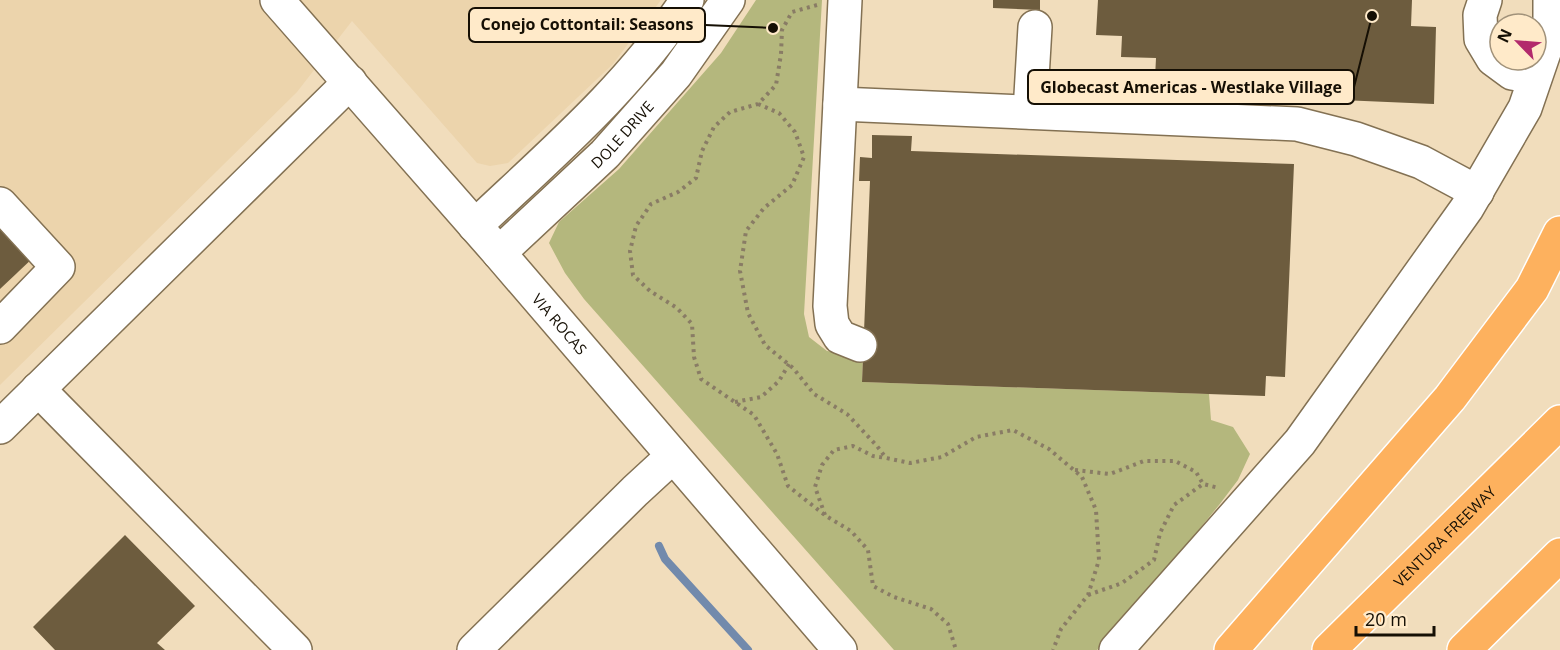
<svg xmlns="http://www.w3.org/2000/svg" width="1560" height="650" viewBox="0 0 1560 650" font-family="'Open Sans',sans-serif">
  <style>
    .built { fill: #ecd4ac }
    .green { fill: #b4b77d }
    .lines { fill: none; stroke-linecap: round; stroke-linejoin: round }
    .stream { stroke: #728aac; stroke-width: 8 }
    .building { fill: #6d5c3e }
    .minor-casing { stroke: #837153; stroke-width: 36 }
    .highway-casing { stroke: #fff; stroke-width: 36 }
    .path { stroke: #897c65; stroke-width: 4; stroke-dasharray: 3 4.5; stroke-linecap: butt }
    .minor { stroke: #fff; stroke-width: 33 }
    .highway { stroke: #fdb15e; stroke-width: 33 }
    .labels { text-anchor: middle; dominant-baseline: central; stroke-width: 6; stroke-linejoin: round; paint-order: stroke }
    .street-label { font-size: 15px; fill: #150f04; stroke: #ffeac9 }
    .leader { fill: none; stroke: #150f04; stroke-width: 2 }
    .callout-dot { fill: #150f04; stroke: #ffeac9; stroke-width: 2 }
    .callout { fill: #ffeac9; stroke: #150f04; stroke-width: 2 }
    .callout-label { font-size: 16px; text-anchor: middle; font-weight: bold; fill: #150f04 }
  </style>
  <rect width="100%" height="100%" fill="#f1ddbc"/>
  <path class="built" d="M 0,0 L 661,0 L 613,64 L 508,163 L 490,166 L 477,163 L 352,21 L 297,92 L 0,385 Z"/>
  <path class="green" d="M 756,0 L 822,0 L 804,314 L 809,337 L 827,351 L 863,354 L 862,382 L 1209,394 L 1211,420 L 1233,427 L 1250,454 L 1238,480 L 1219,505 L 1121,625 L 1097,650 L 894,650 L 584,299 L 565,273 L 549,243 L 559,222 L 619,169 L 721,53 Z"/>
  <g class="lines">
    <path class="stream" d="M 659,546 L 665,559 L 748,650"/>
  </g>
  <g class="building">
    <path d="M 993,0 L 1040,0 L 1040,10 L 993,8 Z"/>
    <path d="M 1098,0 L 1412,0 L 1411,26 L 1436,27 L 1434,104 L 1341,100 L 1342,92 L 1227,88 L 1227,81 L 1155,78 L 1156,58 L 1121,57 L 1122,36 L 1096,35 Z"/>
    <path d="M 872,135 L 912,136 L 911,151 L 1294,164 L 1285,377 L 1266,376 L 1265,396 L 862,382 L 870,181 L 859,181 L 860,157 L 872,158 Z"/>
    <path d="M 0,212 L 35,256 L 0,289 Z"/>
    <path d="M 125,535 L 195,606 L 157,643 L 165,650 L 55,650 L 33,627 Z"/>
  </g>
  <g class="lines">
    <defs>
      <g id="minor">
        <path id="s1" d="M 277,0 L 499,253 L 840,650"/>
        <path d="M 845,0 L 830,306 L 832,324 L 840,337 L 860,345"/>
        <path d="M 1485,0 L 1480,15 L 1481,39 L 1493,59 L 1512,73 L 1535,77"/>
        <path d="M 840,104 L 1297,124 L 1356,139 L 1421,162 L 1477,192"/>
        <path d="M 1030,112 L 1035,27"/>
        <path d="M 0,204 L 58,267 L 0,327"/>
        <path d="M 475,226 C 550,155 630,87 687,0"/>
        <path id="s2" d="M 499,253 L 605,154 L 676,74 L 728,0"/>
        <path d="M 38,389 L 295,650"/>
        <path d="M 0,427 L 350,82"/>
        <path d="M 474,650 L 635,491 L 673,456"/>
        <path d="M 1116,650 L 1300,442 L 1467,208 L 1525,108 L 1550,35 L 1550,0"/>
      </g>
      <g id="highway">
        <path d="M 1231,650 L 1450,398 L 1532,289 L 1560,233"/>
        <path id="s3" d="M 1329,650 L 1560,422"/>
        <path d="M 1464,650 L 1560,555"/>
      </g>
    </defs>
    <use href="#minor" class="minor-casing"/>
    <use href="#highway" class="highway-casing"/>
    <g class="path">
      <path d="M 817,5 L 792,12 L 782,30 L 781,54 L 776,85 L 758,104 L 730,112 L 714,127 L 702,151 L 696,178 L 678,192 L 651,204 L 636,226 L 630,251 L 633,275 L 650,291 L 677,308 L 692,324 L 694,357 L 701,379 L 754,415 L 777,454 L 788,486 L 826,516 L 851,531 L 868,550 L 873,586 L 894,597 L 931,609 L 948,624 L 956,650"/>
      <path d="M 758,104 L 779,113 L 795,132 L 804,157 L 792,185 L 764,208 L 746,231 L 740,271 L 748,313 L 765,345 L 793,368 L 814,394 L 847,414 L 877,446 L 886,458 L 910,463 L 942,457 L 976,437 L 1013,430 L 1049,449 L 1082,477 L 1096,510 L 1099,560 L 1088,595 L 1061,629 L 1053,650"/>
      <path d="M 735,402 L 761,397 L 779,381 L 789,364"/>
      <path d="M 1075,470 L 1110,474 L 1144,461 L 1175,461 L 1196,472 L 1203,484"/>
      <path d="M 825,515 L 815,487 L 822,465 L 834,450 L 853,446 L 873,456 L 886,458"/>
      <path d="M 1088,595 L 1122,583 L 1154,560 L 1160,533 L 1174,505 L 1203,484 L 1219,488"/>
    </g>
    <use href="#minor" class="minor"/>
    <use href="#highway" class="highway"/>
  </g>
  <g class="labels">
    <g class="street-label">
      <text stroke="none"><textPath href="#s2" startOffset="171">DOLE DRIVE</textPath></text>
      <text stroke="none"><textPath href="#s1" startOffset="430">VIA ROCAS</textPath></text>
      <text stroke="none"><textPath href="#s3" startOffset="162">VENTURA FREEWAY</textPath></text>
    </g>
  </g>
  <path class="leader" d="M773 28L705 25M1372 16L1354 87"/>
  <g class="callout-dot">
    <circle cx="773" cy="28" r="6"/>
    <circle cx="1372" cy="16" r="6"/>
  </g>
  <g class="callout">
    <rect x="469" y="8" width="236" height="34" rx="6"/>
    <rect x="1028" y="70" width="326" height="34" rx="6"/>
  </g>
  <g class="callout-label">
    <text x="587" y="30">Conejo Cottontail: Seasons</text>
    <text x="1191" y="93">Globecast Americas - Westlake Village</text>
  </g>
  <g transform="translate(1518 42) rotate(295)"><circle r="28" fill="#ffeac9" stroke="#a1927a" stroke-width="1.5"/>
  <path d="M0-4.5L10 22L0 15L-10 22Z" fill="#b22a6c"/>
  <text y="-9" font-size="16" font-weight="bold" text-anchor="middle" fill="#150f04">N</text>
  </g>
  <path d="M1356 626v9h78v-9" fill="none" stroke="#150f04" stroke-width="3"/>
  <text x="1365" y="626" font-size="18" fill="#150f04" stroke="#ffeac9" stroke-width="4.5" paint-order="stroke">20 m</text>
</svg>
